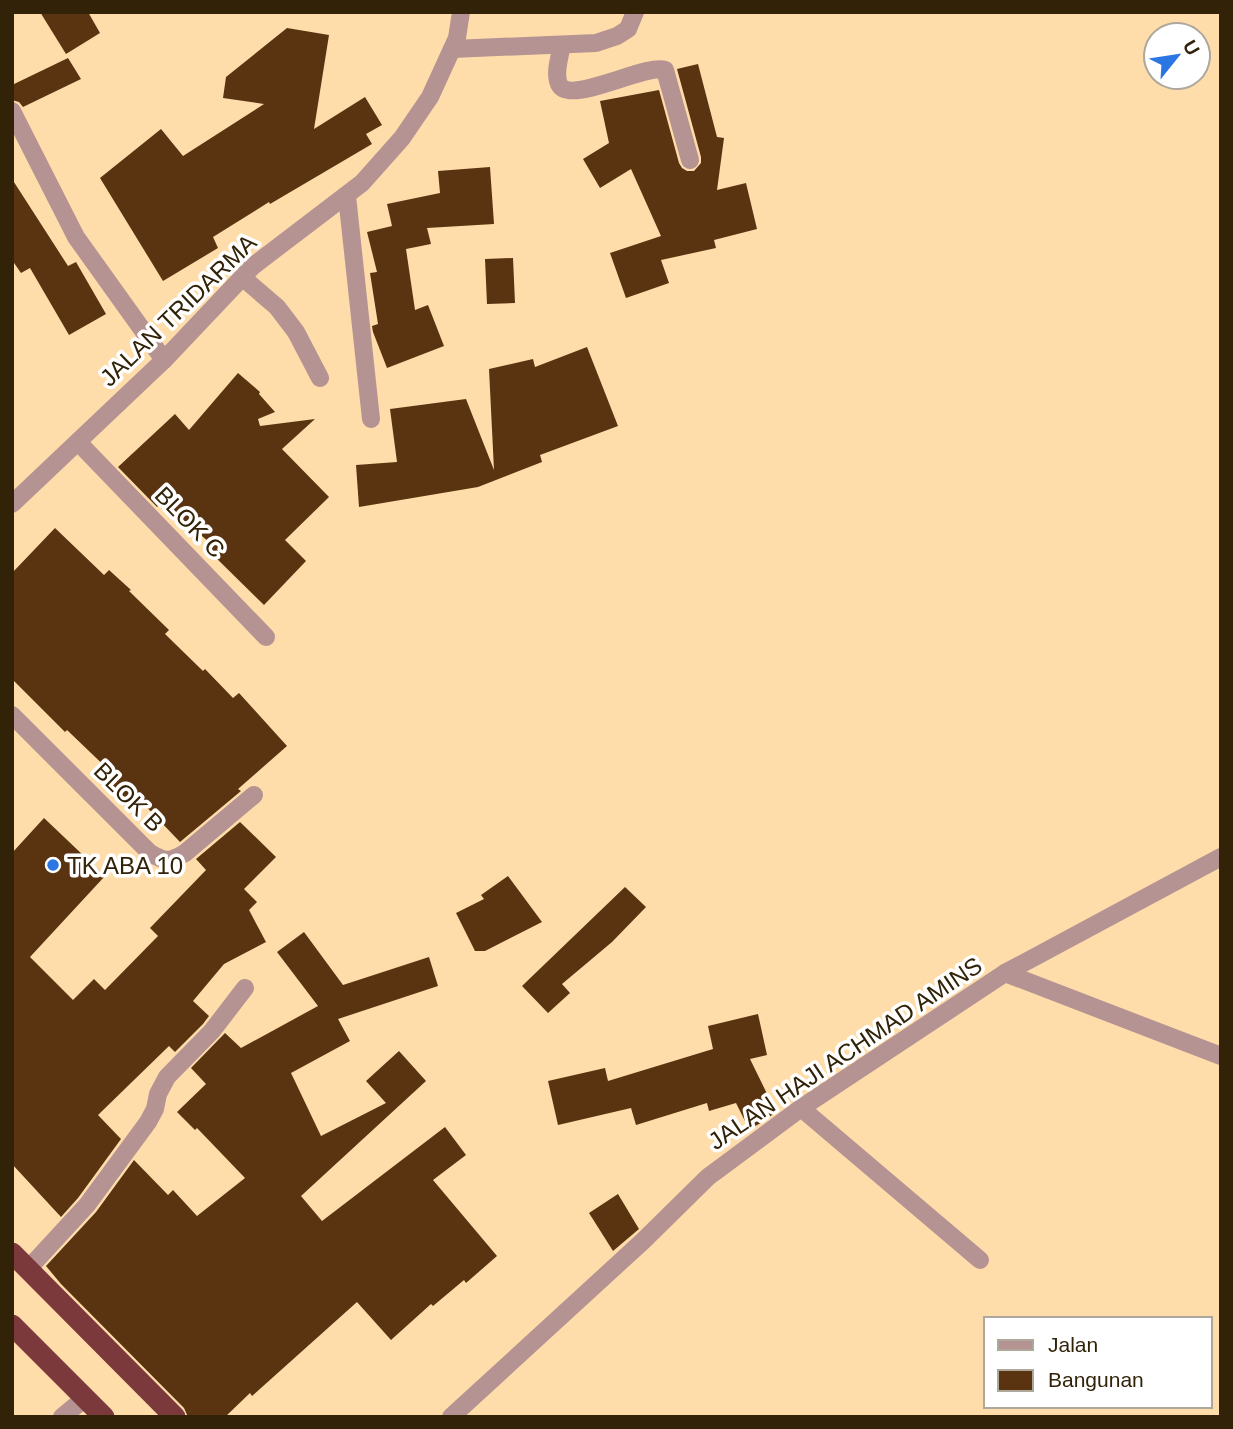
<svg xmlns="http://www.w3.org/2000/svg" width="1233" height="1429" viewBox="0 0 1233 1429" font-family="Helvetica,sans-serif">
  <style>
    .building { fill: #5a3310 }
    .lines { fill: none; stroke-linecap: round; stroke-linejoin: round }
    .minor { stroke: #b69393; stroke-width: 18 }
    .highway { stroke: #7b393c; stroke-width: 21 }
    .poi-dot { fill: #2a76e2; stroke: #fff; stroke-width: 2.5 }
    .labels { text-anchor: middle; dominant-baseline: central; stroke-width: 7; stroke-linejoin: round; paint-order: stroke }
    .street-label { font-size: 24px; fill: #322308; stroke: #fff }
    .poi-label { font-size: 24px; fill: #322308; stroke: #fff; text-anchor: start }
  </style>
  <rect width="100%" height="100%" fill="#feddab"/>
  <g class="building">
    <path d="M 40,12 L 88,12 L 100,33 L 66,54 Z"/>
    <path d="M 287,28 L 329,35 L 314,129 L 365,97 L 382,125 L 366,134 L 372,144 L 270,204 L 269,202 L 213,237 L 218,248 L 163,281 L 100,178 L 161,129 L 183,156 L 264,104 L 223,98 L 226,77 Z"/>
    <path d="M 68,58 L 81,79 L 23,107 L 19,102 L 12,100 L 12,85 Z"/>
    <path d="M 698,64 L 717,137 L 724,138 L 717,190 L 746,183 L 757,229 L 714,240 L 716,248 L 661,260 L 669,283 L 626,298 L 610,253 L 661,236 L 631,169 L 600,188 L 583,159 L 609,143 L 600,101 L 659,90 L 679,163 L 682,168 L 687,171 L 694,171 L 701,163 L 701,157 L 677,69 Z"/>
    <path d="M 490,167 L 494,224 L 427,228 L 431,244 L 406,249 L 415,310 L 428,305 L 444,346 L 387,368 L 373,332 L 372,326 L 378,324 L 370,273 L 377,272 L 367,232 L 392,226 L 387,204 L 440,193 L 438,171 Z"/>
    <path d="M 12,179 L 68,266 L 76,262 L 106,314 L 69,335 L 30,268 L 21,273 L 12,260 Z"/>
    <path d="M 513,258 L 515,303 L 487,304 L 485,259 Z"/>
    <path d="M 587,347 L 618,426 L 540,455 L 542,462 L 478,487 L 359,507 L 356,465 L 397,462 L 390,409 L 466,399 L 494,470 L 489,369 L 533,359 L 535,367 Z"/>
    <path d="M 238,373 L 260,392 L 259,394 L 275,412 L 258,419 L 260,426 L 315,419 L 282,449 L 329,497 L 285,540 L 306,561 L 264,605 L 205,547 L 209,542 L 162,502 L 157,507 L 118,467 L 175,414 L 189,430 Z"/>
    <path d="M 55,528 L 104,575 L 109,570 L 131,590 L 129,591 L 169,630 L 165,634 L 203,671 L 205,669 L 233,698 L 239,693 L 287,746 L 238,789 L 241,791 L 180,842 L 138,798 L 127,809 L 105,786 L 115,776 L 67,730 L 65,732 L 12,679 L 12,573 Z"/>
    <path d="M 44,818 L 105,876 L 30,957 L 73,1000 L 94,979 L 105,990 L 158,936 L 150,928 L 206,870 L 196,859 L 240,822 L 276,857 L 244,889 L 257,902 L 249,910 L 266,942 L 224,964 L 193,1001 L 209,1016 L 203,1024 L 175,1052 L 169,1046 L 98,1115 L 121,1139 L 78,1198 L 61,1217 L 12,1164 L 12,853 Z"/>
    <path d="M 508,876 L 542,922 L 485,951 L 475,951 L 456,913 L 484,899 L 481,895 Z"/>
    <path d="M 625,887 L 646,907 L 612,942 L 562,984 L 570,993 L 548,1013 L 522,986 Z"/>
    <path d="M 304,932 L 343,985 L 429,957 L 438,986 L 338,1019 L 350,1041 L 291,1073 L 321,1136 L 386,1103 L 366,1081 L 399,1051 L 426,1081 L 301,1196 L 322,1221 L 445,1127 L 466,1155 L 433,1180 L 497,1256 L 466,1283 L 464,1280 L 433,1306 L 431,1304 L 391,1340 L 357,1302 L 252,1396 L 250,1393 L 225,1417 L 188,1417 L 184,1408 L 61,1284 L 46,1266 L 96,1212 L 134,1160 L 168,1195 L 173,1190 L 197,1216 L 245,1178 L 197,1128 L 195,1130 L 177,1112 L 206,1084 L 191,1068 L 225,1033 L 241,1048 L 318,1006 L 277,952 Z"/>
    <path d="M 758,1014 L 767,1055 L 750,1059 L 776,1112 L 761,1123 L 749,1129 L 736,1103 L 709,1111 L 707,1103 L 636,1125 L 631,1108 L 558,1125 L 548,1081 L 605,1068 L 608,1081 L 713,1049 L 708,1026 Z"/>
    <path d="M 618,1194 L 639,1229 L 613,1251 L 589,1213 Z"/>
  </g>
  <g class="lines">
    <g class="minor">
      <path d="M 562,45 C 560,56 554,73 559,84 C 569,106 646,63 665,70 L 690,160"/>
      <path d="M 452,49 L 596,43 L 617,36 L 628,29 L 635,12"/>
      <path d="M 12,111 L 76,237 L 164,360"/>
      <path d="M 347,196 L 371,419"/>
      <path d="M 242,277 L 277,307 L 296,332 L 320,378"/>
      <path d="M 78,442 L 266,637"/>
      <path d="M 12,504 L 164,360 L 253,266 L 362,183 L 402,138 L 430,97 L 457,38 L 461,12"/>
      <path d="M 12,715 L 150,853 C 165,862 170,862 185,853 L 254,795"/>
      <path d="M 1005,973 L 1221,1056"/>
      <path d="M 801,1108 L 980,1260"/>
      <path d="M 28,1269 L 87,1205 L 148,1122 L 155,1109 L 158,1094 L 167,1077 L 212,1031 L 245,988"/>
      <path d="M 62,1417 L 85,1398"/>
      <path d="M 451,1417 L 643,1241 L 708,1177 L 801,1108 L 1005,973 L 1221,857"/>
    </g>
    <g class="highway">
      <path d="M 12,1253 L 175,1417"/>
      <path d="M 12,1325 L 104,1417"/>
    </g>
  </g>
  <circle class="poi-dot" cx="53" cy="865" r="7"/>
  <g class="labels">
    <g class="street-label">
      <text transform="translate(178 310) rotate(-44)">JALAN TRIDARMA</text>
      <text transform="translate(190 522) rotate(46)">BLOK C</text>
      <text transform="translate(129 797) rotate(45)">BLOK B</text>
      <text transform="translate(845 1053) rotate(-34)">JALAN HAJI ACHMAD AMINS</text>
    </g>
    <g class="poi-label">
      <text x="67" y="865">TK ABA 10</text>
    </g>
  </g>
  <rect width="1233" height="1429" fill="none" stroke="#322308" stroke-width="28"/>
  <rect x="984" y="1317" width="228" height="91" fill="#ffffff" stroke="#ada79c" stroke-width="2"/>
  <rect x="998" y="1340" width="35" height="10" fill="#b69393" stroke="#ada79c" stroke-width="2"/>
  <text x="1048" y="1352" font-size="21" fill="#322308">Jalan</text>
  <rect x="998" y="1370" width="35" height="21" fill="#5a3310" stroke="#ada79c" stroke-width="2"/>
  <text x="1048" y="1387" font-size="21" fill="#322308">Bangunan</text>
  <g transform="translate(1177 56) rotate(60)"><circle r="33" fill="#ffffff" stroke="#ada79c" stroke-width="2"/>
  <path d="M0-5L12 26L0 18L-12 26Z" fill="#2a76e2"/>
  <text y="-10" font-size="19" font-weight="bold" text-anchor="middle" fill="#322308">U</text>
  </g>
</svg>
